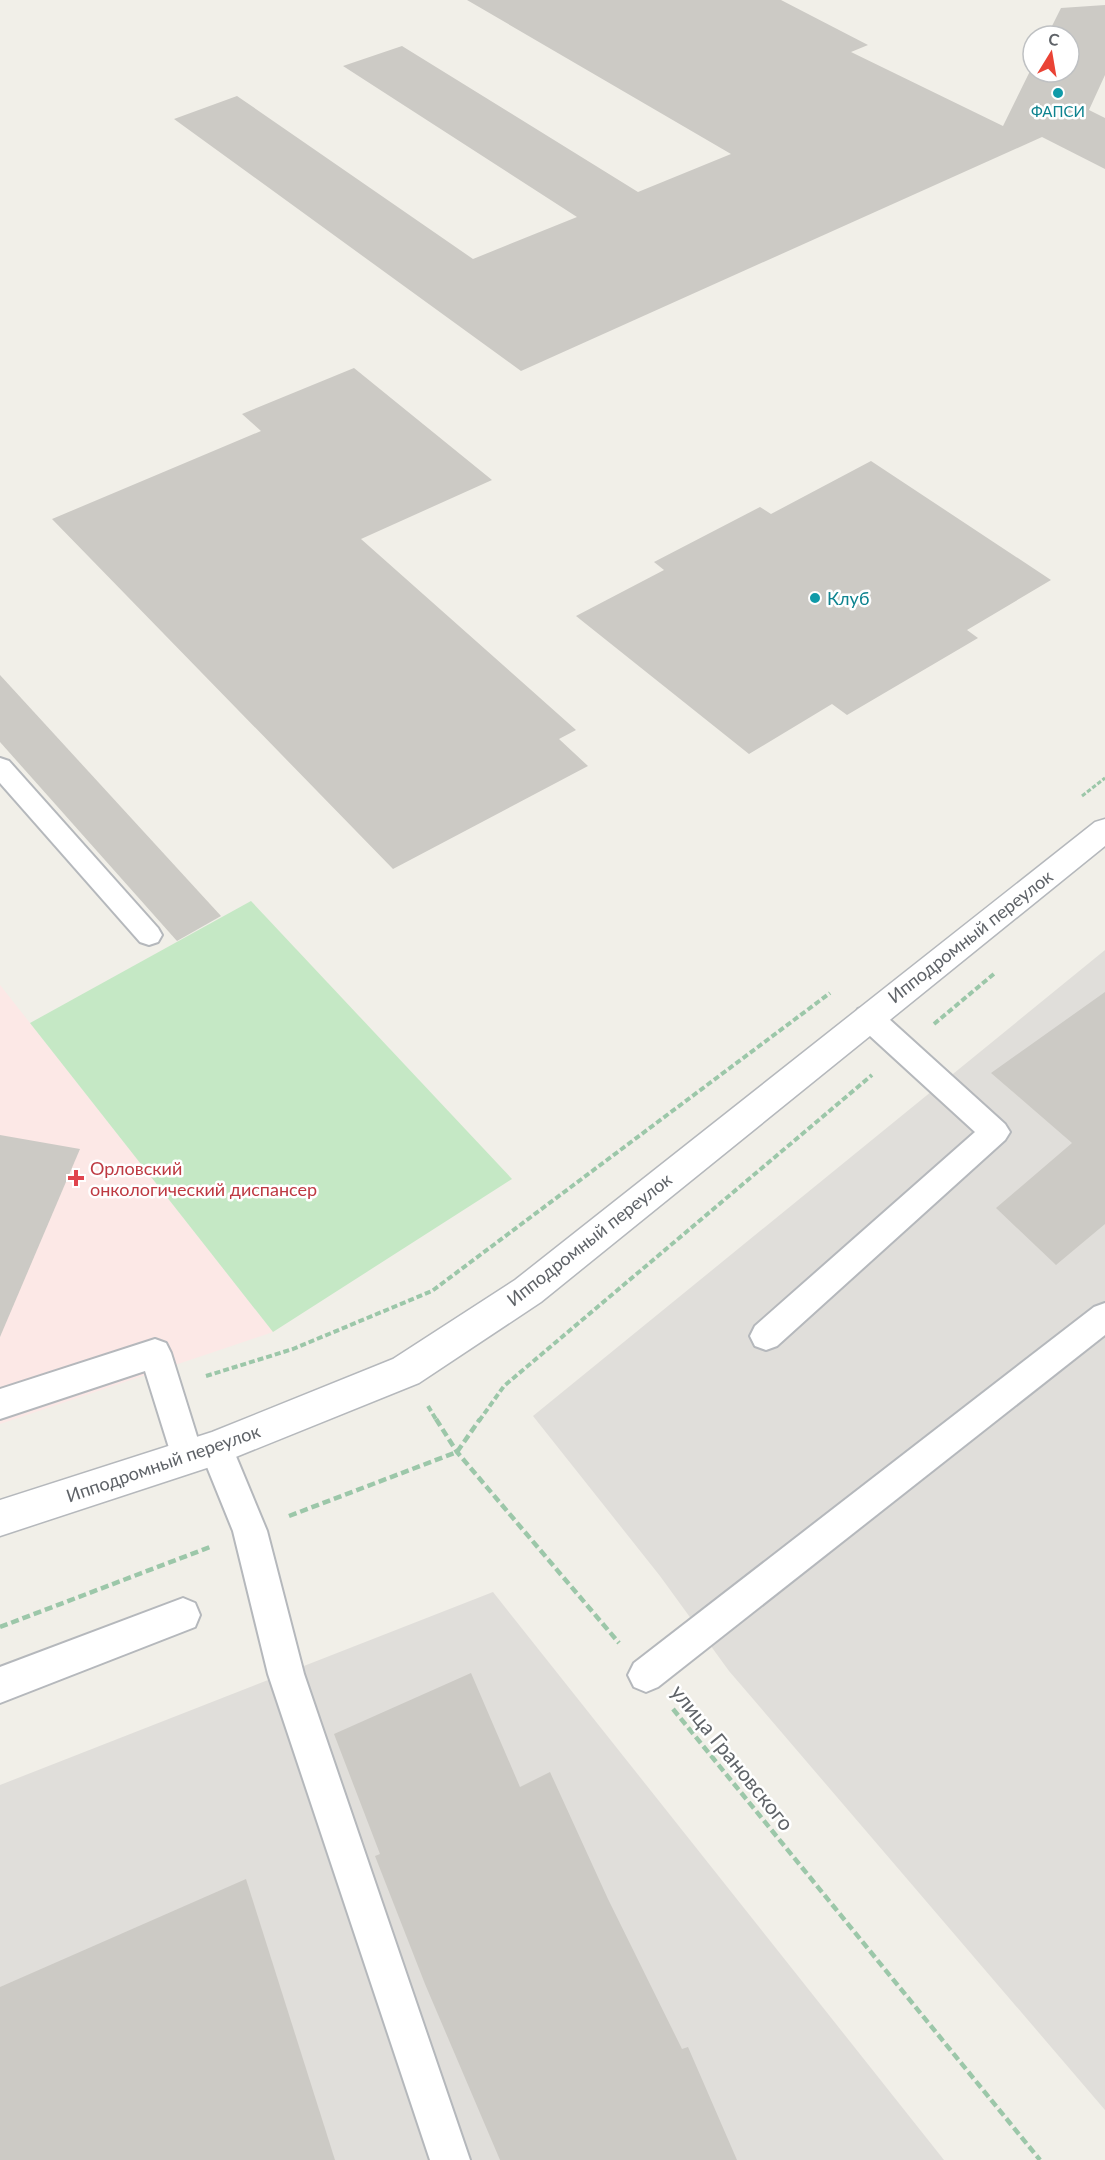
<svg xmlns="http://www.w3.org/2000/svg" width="1105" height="2160" viewBox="0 0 1105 2160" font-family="Lato,sans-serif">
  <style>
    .industrial { fill: #e0deda }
    .medical { fill: #fce8e6 }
    .green { fill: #c5e8c5 }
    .building { fill: #cccac5 }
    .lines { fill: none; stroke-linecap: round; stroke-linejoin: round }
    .service-casing { stroke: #b5b8bc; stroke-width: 4 }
    .minor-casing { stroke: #b5b8bc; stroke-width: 3 }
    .path-far2 { stroke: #9cc7a9; stroke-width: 3; stroke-dasharray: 4.5 2; stroke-linecap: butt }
    .path-far1 { stroke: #9cc7a9; stroke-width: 4; stroke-dasharray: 6 3; stroke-linecap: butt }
    .path { stroke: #9cc7a9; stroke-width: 4.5; stroke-dasharray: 8 4; stroke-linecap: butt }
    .service { fill: #fff; fill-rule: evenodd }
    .minor { fill: #fff; fill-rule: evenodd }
    .culture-dot { fill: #0f9aa8; stroke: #fff; stroke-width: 2 }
    .health-dot { fill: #e0444e; stroke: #fff; stroke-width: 2 }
    .labels { text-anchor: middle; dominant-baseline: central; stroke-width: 5; stroke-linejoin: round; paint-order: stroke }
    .far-culture-label { font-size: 15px; fill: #0d838f; stroke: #fff }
    .culture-label { font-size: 18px; fill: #0d838f; stroke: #fff; text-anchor: start }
    .street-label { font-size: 18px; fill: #5f6368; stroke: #fff }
    .health-label { font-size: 18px; fill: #be3a42; stroke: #fff; text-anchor: start }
    .near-street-label { font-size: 21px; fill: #5f6368; stroke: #fff }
  </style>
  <rect width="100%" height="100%" fill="#f1efe8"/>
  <g class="industrial">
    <path d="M 1105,950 L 1105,2110 L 729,1671 L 660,1576 L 533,1416 Z"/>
    <path d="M 493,1592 L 944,2160 L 0,2160 L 0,1785 Z"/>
  </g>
  <path class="medical" d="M 0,985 L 30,1023 L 273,1332 L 0,1424 Z"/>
  <path class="green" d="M 251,901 L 512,1179 L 273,1332 L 30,1023 Z"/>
  <g class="building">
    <path d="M 467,0 L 781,0 L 868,45 L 851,52 L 1003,126 L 1033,65 L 1033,72 L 1069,72 L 1069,36 L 1047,36 L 1061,8 L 1105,5 L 1105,75 L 1089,110 L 1105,118 L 1105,169 L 1042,137 L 521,371 L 174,119 L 237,96 L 473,259 L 577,217 L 343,66 L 402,46 L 638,192 L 731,154 Z"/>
    <path d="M 354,368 L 492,480 L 361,539 L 576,730 L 559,739 L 588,766 L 393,869 L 52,519 L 261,431 L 242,414 Z"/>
    <path d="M 871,461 L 1051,580 L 967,630 L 978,638 L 847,715 L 832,704 L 749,754 L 576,616 L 664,570 L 654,562 L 760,507 L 771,514 Z"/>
    <path d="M 0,675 L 221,916 L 177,941 L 0,742 Z"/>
    <path d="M 1105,992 L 1105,1224 L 1056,1265 L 996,1208 L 1072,1143 L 991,1073 Z"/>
    <path d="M 0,1135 L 80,1149 L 0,1337 Z"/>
    <path d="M 471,1673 L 520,1787 L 550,1772 L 608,1899 L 682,2049 L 688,2047 L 737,2160 L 500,2160 L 425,1984 L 375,1856 L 380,1854 L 334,1734 Z"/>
    <path d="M 246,1879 L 335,2160 L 0,2160 L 0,1987 Z"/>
  </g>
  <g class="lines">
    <defs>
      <g id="service">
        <path d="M 0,758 L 9,761 L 158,928 L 162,935 L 158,942 L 149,945 L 140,942 L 0,783 Z"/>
        <path d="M 868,1006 L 878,1009 L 1005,1124 L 1010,1132 L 1005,1140 L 777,1346 L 766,1350 L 755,1346 L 750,1336 L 755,1326 L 975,1132 L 858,1025 L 854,1017 L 858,1009 Z"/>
        <path d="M 1105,1303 L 1105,1335 L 658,1687 L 646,1692 L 634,1687 L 628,1675 L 634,1663 L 1094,1307 Z"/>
        <path d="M 155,1339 L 166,1343 L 171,1353 L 200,1446 L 204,1437 L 216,1433 L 228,1437 L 267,1531 L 304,1674 L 470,2160 L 430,2160 L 268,1674 L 233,1531 L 203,1457 L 199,1467 L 187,1471 L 175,1467 L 145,1371 L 0,1419 L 0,1389 Z"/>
        <path d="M 183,1598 L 195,1603 L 200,1615 L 195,1627 L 0,1703 L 0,1667 Z"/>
      </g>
      <path id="minor" d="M 1105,819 L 1105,846 L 541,1302 L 419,1383 L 216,1465 L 0,1536 L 0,1500 L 212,1432 L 393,1359 L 515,1280 L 1095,822 Z"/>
    </defs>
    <use href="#service" class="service-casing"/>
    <use href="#minor" class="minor-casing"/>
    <path class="path-far2" d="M 1082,796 L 1105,778"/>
    <g class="path-far1">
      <path d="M 934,1024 L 995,973"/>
      <path d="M 206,1376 L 293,1349 L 432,1291 L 830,993"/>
      <path d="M 428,1406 L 437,1421"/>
      <path d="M 479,1421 L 504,1386 L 872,1075"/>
    </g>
    <g class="path">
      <path d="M 436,1419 L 457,1452 L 619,1643"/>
      <path d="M 289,1516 L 457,1452 L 480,1419"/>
      <path d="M 0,1627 L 210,1547"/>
      <path d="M 673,1709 L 1040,2160"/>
    </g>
    <use href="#service" class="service"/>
    <use href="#minor" class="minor"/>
  </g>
  <g class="culture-dot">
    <circle cx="1058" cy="93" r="6"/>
    <circle cx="815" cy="598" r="6"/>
  </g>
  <path class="health-dot" d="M73 1169h6v6h6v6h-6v6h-6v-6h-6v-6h6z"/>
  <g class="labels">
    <g class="far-culture-label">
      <text x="1058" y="111">ФАПСИ</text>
    </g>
    <g class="culture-label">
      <text x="827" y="598">Клуб</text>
    </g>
    <g class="street-label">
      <text transform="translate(970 936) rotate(-38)">Ипподромный переулок</text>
      <text transform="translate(589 1239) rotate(-38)">Ипподромный переулок</text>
      <text transform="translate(163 1463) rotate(-19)">Ипподромный переулок</text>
    </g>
    <g class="health-label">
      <text x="90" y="1168">Орловский<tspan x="90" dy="21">онкологический диспансер</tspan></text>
    </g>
    <g class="near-street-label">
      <text transform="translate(733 1757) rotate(51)">улица Грановского</text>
    </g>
  </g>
  <g transform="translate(1051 54) rotate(11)"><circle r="28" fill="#ffffff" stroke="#bfc1c3" stroke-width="1.5"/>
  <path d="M0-4.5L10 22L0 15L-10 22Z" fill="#ea4335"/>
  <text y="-9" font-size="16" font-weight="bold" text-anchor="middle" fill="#5f6368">С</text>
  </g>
</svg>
